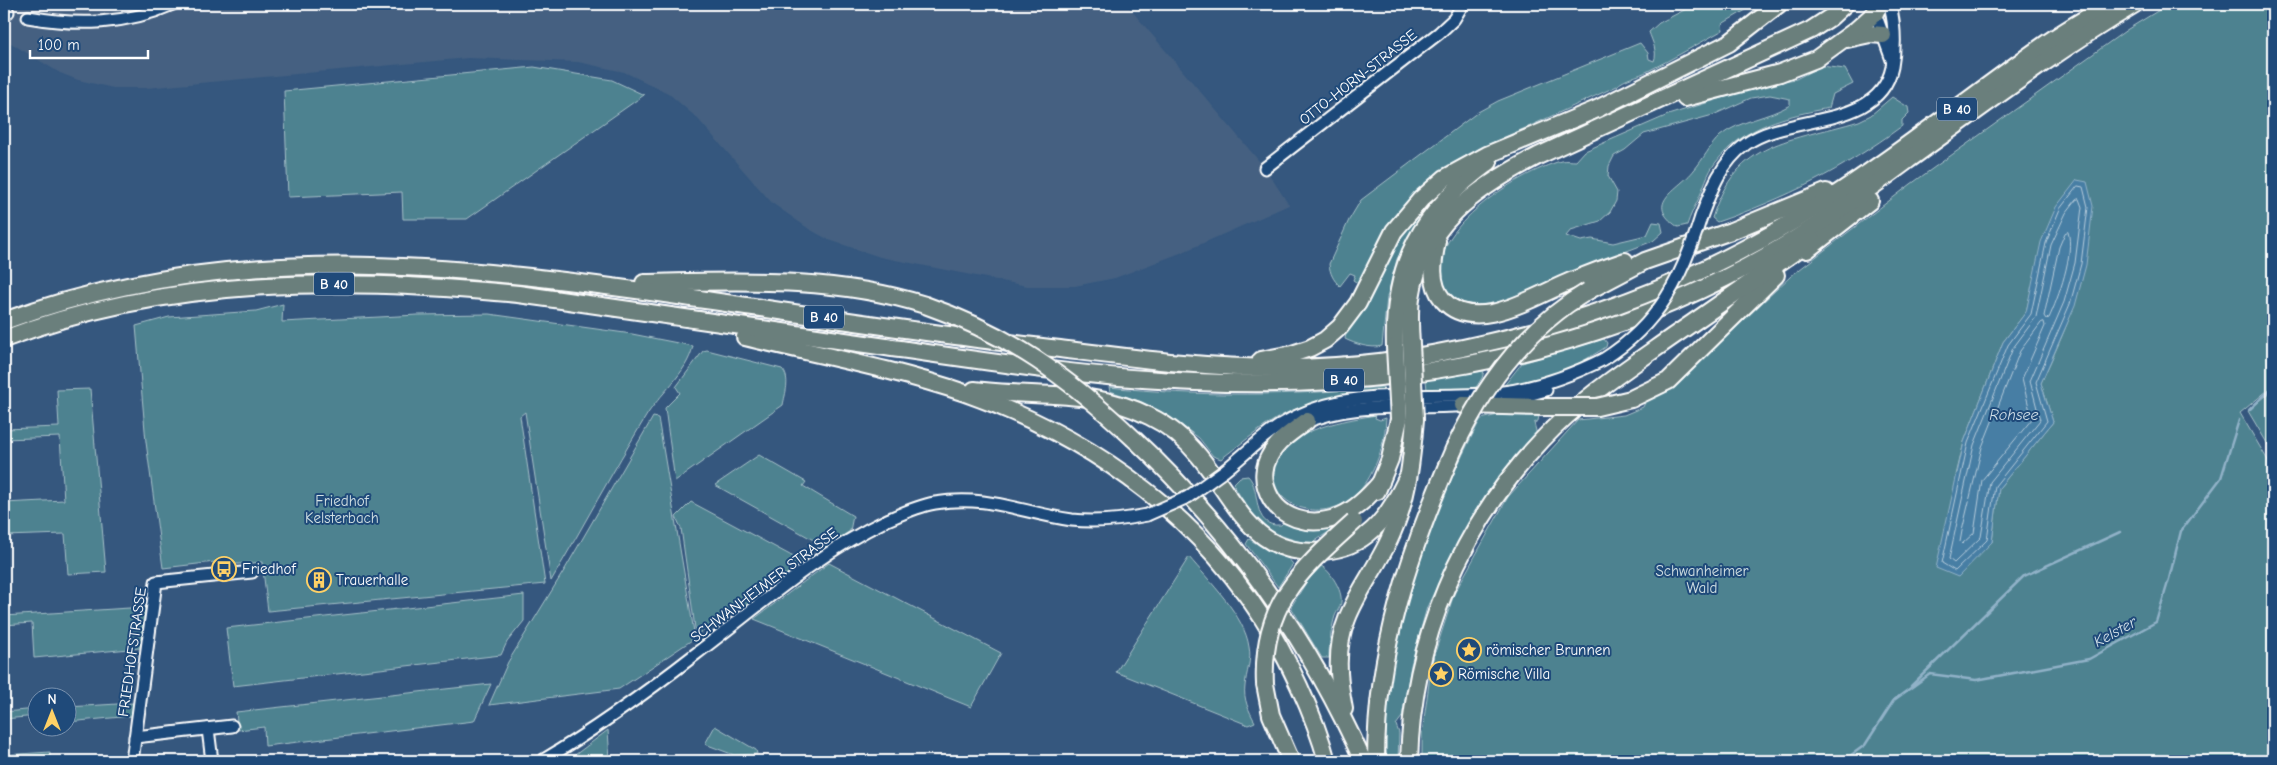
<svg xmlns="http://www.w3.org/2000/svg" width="2277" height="765" viewBox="0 0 2277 765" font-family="'Comic Neue',sans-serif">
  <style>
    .built { fill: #446081 }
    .green { fill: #4d8290; stroke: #a6c0c8; fill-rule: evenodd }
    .water { fill: #477ea4; stroke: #91b2c8 }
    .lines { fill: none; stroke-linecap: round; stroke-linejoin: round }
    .shore { stroke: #b5cbdb; stroke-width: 1 }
    .stream { stroke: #91b2c8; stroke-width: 2.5 }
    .minor-casing { stroke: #fff; stroke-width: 15 }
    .highway-casing { stroke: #fff; stroke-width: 20 }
    .minor { stroke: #1f4a7a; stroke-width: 11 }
    .highway { stroke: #6b7f7c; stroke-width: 16 }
    .minor-bridge-casing { stroke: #fff; stroke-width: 15; stroke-linecap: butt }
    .highway-bridge-casing { stroke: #fff; stroke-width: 20; stroke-linecap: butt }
    .minor-bridge { stroke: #1f4a7a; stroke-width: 11 }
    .highway-bridge { stroke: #6b7f7c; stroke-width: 16 }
    .labels { text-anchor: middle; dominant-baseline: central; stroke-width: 4; stroke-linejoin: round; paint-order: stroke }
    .shield { fill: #1f4a7a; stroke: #bcc9d7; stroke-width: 1 }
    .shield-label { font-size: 14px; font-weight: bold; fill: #fff }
    .street-label { font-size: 15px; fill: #fff; stroke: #1f4a7a }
    .park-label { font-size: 15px; fill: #d2e0e3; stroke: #1f4a7a }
    .poi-label { font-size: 15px; fill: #fff; stroke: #1f4a7a; text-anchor: start }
    .water-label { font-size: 16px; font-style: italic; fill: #d1dfe8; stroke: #1f4a7a }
  </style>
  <rect width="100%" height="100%" fill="#35577e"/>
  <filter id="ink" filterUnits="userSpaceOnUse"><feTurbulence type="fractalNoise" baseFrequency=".02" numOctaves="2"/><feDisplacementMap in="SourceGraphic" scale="10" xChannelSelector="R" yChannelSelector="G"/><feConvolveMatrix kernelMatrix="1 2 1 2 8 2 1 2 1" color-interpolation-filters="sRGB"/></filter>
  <g filter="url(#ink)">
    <path class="built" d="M 4,4 L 1126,4 L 1265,168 L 1289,205 L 1183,252 L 1115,278 L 1075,286 L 1027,286 L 880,257 L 829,240 L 809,229 L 772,203 L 697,118 L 668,93 L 624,72 L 578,62 L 468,58 L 146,88 L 113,88 L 78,80 L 60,73 L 4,39 Z"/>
    <g class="green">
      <path d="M 1696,4 L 1756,4 L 1722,24 L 1723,30 C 1698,44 1674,58 1648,71 C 1639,76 1623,79 1617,86 C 1588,99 1559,113 1530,126 C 1482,147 1436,166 1402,207 C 1383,230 1371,258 1359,284 L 1353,280 L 1355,275 L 1350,273 L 1340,286 C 1333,280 1330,273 1329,264 L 1349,220 L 1361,200 L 1478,112 L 1498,101 L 1640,43 L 1648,53 L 1649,59 L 1654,61 C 1658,52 1652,41 1649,32 L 1659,23 Z"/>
      <path d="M 2169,4 L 2273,4 L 2273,386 L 2240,413 L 2273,469 L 2273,761 L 1422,761 L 1422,733 L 1432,662 L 1454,594 L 1508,497 L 1578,420 L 1624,415 L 1643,407 L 1647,398 L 1676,383 L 1791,276 L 1911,184 L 2128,29 ZM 2088,239 C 2085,291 2062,336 2041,383 L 2053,422 L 1999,488 L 1992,542 L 1956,475 L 1964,442 L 2003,342 L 2026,312 L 2032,287 Z"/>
      <path d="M 1821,66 L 1845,69 L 1853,84 L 1833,94 L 1829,108 C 1786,116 1745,125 1716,162 C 1707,173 1704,187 1698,200 C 1694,208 1690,216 1687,225 L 1678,227 C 1642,202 1679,190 1694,170 C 1703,160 1710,145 1720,136 C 1740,120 1768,118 1790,105 L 1790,99 L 1770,95 L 1751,98 L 1713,115 L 1644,134 L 1625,150 L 1614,156 L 1609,166 L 1608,176 L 1617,192 L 1616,201 L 1610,212 L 1600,221 L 1571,230 L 1566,236 L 1581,241 L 1592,239 L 1613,243 L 1647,235 L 1653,222 L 1661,223 L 1663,232 L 1653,241 C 1625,252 1597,262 1568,273 C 1544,283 1514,301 1487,304 C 1470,306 1453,303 1445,287 C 1417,235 1519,172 1561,161 C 1566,160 1571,161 1576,161 L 1585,151 L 1668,115 L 1770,83 L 1796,79 Z"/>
      <path d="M 534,67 L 612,80 L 644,95 L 467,219 L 403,219 L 402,192 L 288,197 L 284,91 Z"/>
      <path d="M 1892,97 L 1908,107 L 1909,113 L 1902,120 L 1902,126 C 1842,170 1787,198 1717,222 L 1712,218 C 1737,139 1790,142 1859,121 L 1871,115 Z"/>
      <path d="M 1442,190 L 1418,222 L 1397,259 L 1387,297 L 1382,346 C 1371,349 1355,344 1345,339 L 1346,334 L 1364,310 L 1399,235 L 1415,214 Z"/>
      <path d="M 283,304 L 282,322 L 418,315 L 489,314 L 632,334 L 693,346 C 687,374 659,394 645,418 C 612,472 583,527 551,581 L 525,412 L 520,416 L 545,584 L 268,611 L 262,562 L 226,565 L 215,562 L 163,568 L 146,442 L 136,326 L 169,317 L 256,311 Z"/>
      <path d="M 1604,339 L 1607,343 L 1606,347 C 1569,371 1546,379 1503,387 L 1522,363 Z"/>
      <path d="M 707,350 L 782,369 C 791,378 785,394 783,405 L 675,481 L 665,408 L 680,393 L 676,387 L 703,351 Z"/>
      <path d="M 1484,371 L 1482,378 L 1475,389 L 1427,390 L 1426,380 Z"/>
      <path d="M 1109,387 C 1201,397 1292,396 1383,387 L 1383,392 C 1345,396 1305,399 1271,422 C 1254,433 1238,446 1221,459 L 1213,456 L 1199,438 L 1170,417 L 1142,402 L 1110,391 Z"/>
      <path d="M 90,389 L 106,572 L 68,574 L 65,534 L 4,536 L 4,503 L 64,500 L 60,437 L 4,439 L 4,429 L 59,427 L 57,390 Z"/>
      <path d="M 2273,390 L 2273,453 L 2248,411 Z"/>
      <path d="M 1376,415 L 1375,418 L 1380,420 L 1386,418 C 1385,440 1380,457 1370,476 C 1331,547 1234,493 1290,444 C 1312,425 1348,420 1376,415 Z"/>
      <path d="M 1498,415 L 1539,416 L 1538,421 L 1534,423 L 1537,435 L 1501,476 L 1479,509 L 1453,554 L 1427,607 L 1411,665 L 1402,717 L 1396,725 L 1399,733 L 1398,761 L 1387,761 C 1378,650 1427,523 1477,426 L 1481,419 Z"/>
      <path d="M 653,417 L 658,418 L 695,638 L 619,689 L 489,705 L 508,662 L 565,569 Z"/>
      <path d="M 759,455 L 806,482 L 803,486 L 853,516 L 850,531 L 826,547 L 715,485 Z"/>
      <path d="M 1248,476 C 1262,489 1250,528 1281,525 L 1284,522 L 1336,523 L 1337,526 L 1311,544 C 1266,535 1255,522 1233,484 L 1240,477 Z"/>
      <path d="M 691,502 L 803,562 L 786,576 L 776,571 L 763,591 L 746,605 L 732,611 L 696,635 L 681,528 L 676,517 Z"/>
      <path d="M 1249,539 C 1263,549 1284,551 1293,564 L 1278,587 L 1246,544 Z"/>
      <path d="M 1189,557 C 1209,581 1245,616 1249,647 C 1252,660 1246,673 1245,686 C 1243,699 1249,711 1255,722 L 1248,725 L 1116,672 Z"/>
      <path d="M 829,563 L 1001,653 L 971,707 L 754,619 Z"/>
      <path d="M 1321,566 C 1330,570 1343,591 1341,602 C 1341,606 1337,611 1335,616 C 1331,629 1329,644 1329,658 L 1322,658 L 1291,607 L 1307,581 Z"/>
      <path d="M 524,595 L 524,621 L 507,642 L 501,655 L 233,686 L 226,628 Z"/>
      <path d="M 145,607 L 140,648 L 34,658 L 32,623 L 4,625 L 4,616 Z"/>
      <path d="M 491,684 L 474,721 L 265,746 L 264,727 L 238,730 L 236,712 Z"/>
      <path d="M 134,703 L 132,716 L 68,722 L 68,707 Z"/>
      <path d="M 37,709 L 37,716 L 4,719 L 4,712 Z"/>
      <path d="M 715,726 L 756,750 L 757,754 L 734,755 L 705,744 Z"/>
      <path d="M 608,730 L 610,761 L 567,761 Z"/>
      <path d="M 50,752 L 50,761 L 4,761 L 4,755 Z"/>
    </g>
    <path class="water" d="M 2077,180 L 2087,182 L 2093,206 L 2086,265 L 2075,306 L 2041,383 L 2053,422 L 1999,488 L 1992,542 L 1958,577 L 1936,568 L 1964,442 L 2003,342 L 2026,312 L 2041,242 L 2056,207 Z"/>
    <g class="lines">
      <g class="shore">
        <path d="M 2078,186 L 2083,187 L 2088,207 L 2081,264 L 2070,304 L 2036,382 L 2047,421 L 1995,486 L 1987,540 L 1955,571 L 1942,563 L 1968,443 L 2008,345 L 2031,314 L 2046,243 L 2060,209 Z"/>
        <path d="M 2079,199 L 2082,207 L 2075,263 L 2064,302 L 2030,381 L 2040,420 L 1990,482 L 1981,537 L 1954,563 L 1949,559 L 1974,445 L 2013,348 L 2036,317 L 2051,245 L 2066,213 L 2076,200 Z"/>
        <path d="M 2068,232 C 2075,252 2058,299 2049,318 L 2046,319 L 2044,316 L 2059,247 L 2065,233 Z"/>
        <path d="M 2044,322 L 2045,326 L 2022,379 L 2032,419 L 1982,480 L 1974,533 L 1962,544 L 1960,542 L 1962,531 L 1982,447 L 2020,351 L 2041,323 Z"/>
      </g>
      <g class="stream">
        <path d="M 2249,410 L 2273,387"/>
        <path d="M 1911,686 L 2024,576 L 2120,532"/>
        <path d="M 1843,761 L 1865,745 L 1894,700 L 1930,674 L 1976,680 L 2089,659 L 2156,622 L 2169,579 L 2181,531 L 2221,478 L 2239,420"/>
      </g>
      <defs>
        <g id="minor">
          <path d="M 1880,9 L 1875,13 L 1892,60"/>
          <path d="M 4,10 L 8,12"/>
          <path d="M 28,17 C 78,26 126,25 173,4"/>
          <path d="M 1265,168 L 1439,33 L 1454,19 L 1463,4"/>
          <path d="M 1701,217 C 1711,190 1721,162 1746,144 C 1789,113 1879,130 1892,67 C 1896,45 1895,26 1890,4"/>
          <path d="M 1506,401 L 1546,390"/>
          <path d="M 1301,424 C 1355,400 1413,410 1470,405"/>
          <path d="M 1224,471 C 1248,452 1269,429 1297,416 C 1359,386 1430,400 1496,393 C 1534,389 1570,376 1604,359"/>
          <path d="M 208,729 L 212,761"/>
          <path d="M 135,737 L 232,726"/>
          <path d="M 132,761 L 156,582 L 252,572"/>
          <path d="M 542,761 C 596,729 647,692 697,653 C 758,607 816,554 885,521 C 901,514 917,506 935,503 C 987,494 1022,513 1072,520 C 1098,523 1122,520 1147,515"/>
        </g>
        <g id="highway">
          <path d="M 1847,39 L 1870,34 L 1883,35"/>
          <path d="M 1685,98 L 1780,73 L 1816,59 L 1856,30 L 1875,13 L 1879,4"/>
          <path d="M 1437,241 C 1433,261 1429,283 1443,300 C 1475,336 1536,295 1571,281 C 1588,274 1607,267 1625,261"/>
          <path d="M 1807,250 L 1870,201"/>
          <path d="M 644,283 C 739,281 833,276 925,305"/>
          <path d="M 1588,291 L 1645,261 L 1731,231 L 1826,192"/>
          <path d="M 4,321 C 229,238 454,264 685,297 C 810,315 934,335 1060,349 C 1133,358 1207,368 1281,368 C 1351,368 1422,358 1490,342 C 1606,316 1718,270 1818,206 C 1896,157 1968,98 2044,45 C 2065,30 2088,17 2110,4"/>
          <path d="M 745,337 C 819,355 894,369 965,393 C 1113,445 1234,541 1299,686 C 1310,710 1320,735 1327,761"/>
          <path d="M 4,339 C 168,276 346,277 518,294 C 641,311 764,329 886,347 C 989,362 1092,378 1196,382 C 1379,390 1561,361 1725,278 C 1790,246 1849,204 1907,161 C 1982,107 2056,51 2135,4"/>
          <path d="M 1411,344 C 1410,329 1409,314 1411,298 C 1421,225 1478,187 1538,156 L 1811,30 L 1831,17 L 1845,4"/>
          <path d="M 1395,347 C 1392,263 1422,211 1489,162"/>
          <path d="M 1261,360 L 1292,354 L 1310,348 L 1325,340 L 1340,327 L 1358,303 L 1394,231 L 1421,199 L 1445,178 L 1487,155 L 1597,109 L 1729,43 L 1779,4"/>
          <path d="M 974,390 C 1033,398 1094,388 1149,416 C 1168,425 1186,440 1199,456 C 1238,503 1255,563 1331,550 C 1371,544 1391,512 1407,478"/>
          <path d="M 1631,399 L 1668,381 L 1776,275"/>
          <path d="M 1463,405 L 1542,407"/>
          <path d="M 1307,421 C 1293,431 1277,441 1269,457 C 1264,466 1263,478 1266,487 C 1276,520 1311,528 1340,516 C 1357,509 1370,495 1381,482"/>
          <path d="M 1134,439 C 1231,529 1309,640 1363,761"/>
          <path d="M 1377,491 L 1390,459 L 1399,419"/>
          <path d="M 1265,684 L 1271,715 L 1291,761"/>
          <path d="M 1344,709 C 1338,679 1335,648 1347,619 C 1359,588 1381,562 1393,531 C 1408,497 1412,457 1415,419"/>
          <path d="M 1376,761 C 1376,648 1410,551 1454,449"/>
          <path d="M 1409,761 C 1412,642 1460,527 1542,440 C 1579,400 1628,368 1672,337 C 1719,305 1765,272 1812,240"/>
        </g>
      </defs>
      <use href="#minor" class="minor-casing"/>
      <use href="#highway" class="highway-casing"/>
      <use href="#minor" class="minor"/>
      <use href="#highway" class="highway"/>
      <defs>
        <g id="minor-bridge">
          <path d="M 1604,359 C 1659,324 1682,278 1701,217"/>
          <path d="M 1147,515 L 1188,497 L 1224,471"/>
        </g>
        <g id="highway-bridge">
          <path d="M 925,305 C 1011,335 1068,377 1134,439"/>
          <path d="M 1411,344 L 1415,419"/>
          <path d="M 1395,347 L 1399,419"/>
          <path d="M 1542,407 L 1597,407 L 1631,399"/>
          <path d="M 1454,449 C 1484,385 1527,327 1588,291"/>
          <path d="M 1265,684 C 1261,604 1300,571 1354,522"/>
        </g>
      </defs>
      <use href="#minor-bridge" class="minor-bridge-casing"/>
      <use href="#highway-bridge" class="highway-bridge-casing"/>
      <use href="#minor-bridge" class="minor-bridge"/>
      <use href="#highway-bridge" class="highway-bridge"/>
    </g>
  </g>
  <defs>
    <symbol id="bus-ring" viewBox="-11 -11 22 22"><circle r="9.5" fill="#1f4a7a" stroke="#ffd166" stroke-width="1.5"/><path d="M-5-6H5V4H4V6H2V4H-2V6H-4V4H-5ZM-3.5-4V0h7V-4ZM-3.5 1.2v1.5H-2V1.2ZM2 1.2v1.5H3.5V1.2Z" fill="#ffd166"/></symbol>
    <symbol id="building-ring" viewBox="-11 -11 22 22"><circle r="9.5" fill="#1f4a7a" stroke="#ffd166" stroke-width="1.5"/><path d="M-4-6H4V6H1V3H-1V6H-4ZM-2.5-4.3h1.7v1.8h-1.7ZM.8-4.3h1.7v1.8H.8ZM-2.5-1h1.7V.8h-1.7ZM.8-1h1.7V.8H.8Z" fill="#ffd166"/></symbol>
    <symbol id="sight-ring" viewBox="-11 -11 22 22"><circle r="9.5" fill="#1f4a7a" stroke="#ffd166" stroke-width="1.5"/><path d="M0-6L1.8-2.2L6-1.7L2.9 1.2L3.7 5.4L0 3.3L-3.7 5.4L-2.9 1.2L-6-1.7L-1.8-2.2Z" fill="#ffd166"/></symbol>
  </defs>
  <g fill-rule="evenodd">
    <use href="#bus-ring" x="210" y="555" width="28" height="28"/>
    <use href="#building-ring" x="305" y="566" width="28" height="28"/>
    <use href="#sight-ring" x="1455" y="636" width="28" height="28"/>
    <use href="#sight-ring" x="1427" y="660" width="28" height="28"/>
  </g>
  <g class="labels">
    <g class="shield">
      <rect x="1937" y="97.5" width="40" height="23" rx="4"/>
      <rect x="314" y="272.5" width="40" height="23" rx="4"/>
      <rect x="804" y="305.5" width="40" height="23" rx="4"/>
      <rect x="1324" y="368.5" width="40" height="23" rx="4"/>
    </g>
    <g class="shield-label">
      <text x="1957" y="109">B 40</text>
      <text x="334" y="284">B 40</text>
      <text x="824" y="317">B 40</text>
      <text x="1344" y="380">B 40</text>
    </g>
    <g class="street-label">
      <text transform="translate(1358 77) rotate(-38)">OTTO-HORN-STRASSE</text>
      <text transform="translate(764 585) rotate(-37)">SCHWANHEIMER STRASSE</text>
      <text transform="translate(132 652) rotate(-82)">FRIEDHOFSTRASSE</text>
    </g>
    <g class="park-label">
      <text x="342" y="501">Friedhof<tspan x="342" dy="17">Kelsterbach</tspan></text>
      <text x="1702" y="571">Schwanheimer<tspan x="1702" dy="17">Wald</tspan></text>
    </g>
    <g class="poi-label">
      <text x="242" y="569">Friedhof</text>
      <text x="336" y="580">Trauerhalle</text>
      <text x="1486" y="650">römischer Brunnen</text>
      <text x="1458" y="674">Römische Villa</text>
    </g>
    <g class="water-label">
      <text x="2014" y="415">Rohsee</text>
      <text transform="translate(2115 632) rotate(-29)">Kelster</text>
    </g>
  </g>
  <rect width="2277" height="765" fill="none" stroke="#1f4a7a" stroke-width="20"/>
  <rect x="10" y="10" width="2257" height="745" fill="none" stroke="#fff" stroke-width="2" filter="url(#ink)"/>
  <g transform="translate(52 712)"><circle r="24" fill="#1f4a7a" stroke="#7992af"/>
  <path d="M0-4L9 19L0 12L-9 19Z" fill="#ffd166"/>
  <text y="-8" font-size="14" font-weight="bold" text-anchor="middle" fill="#ffffff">N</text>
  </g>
  <path d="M30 50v8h118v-8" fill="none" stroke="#ffffff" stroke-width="2.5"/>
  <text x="38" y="50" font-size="15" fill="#ffffff" stroke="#1f4a7a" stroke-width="4" paint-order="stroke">100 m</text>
</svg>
